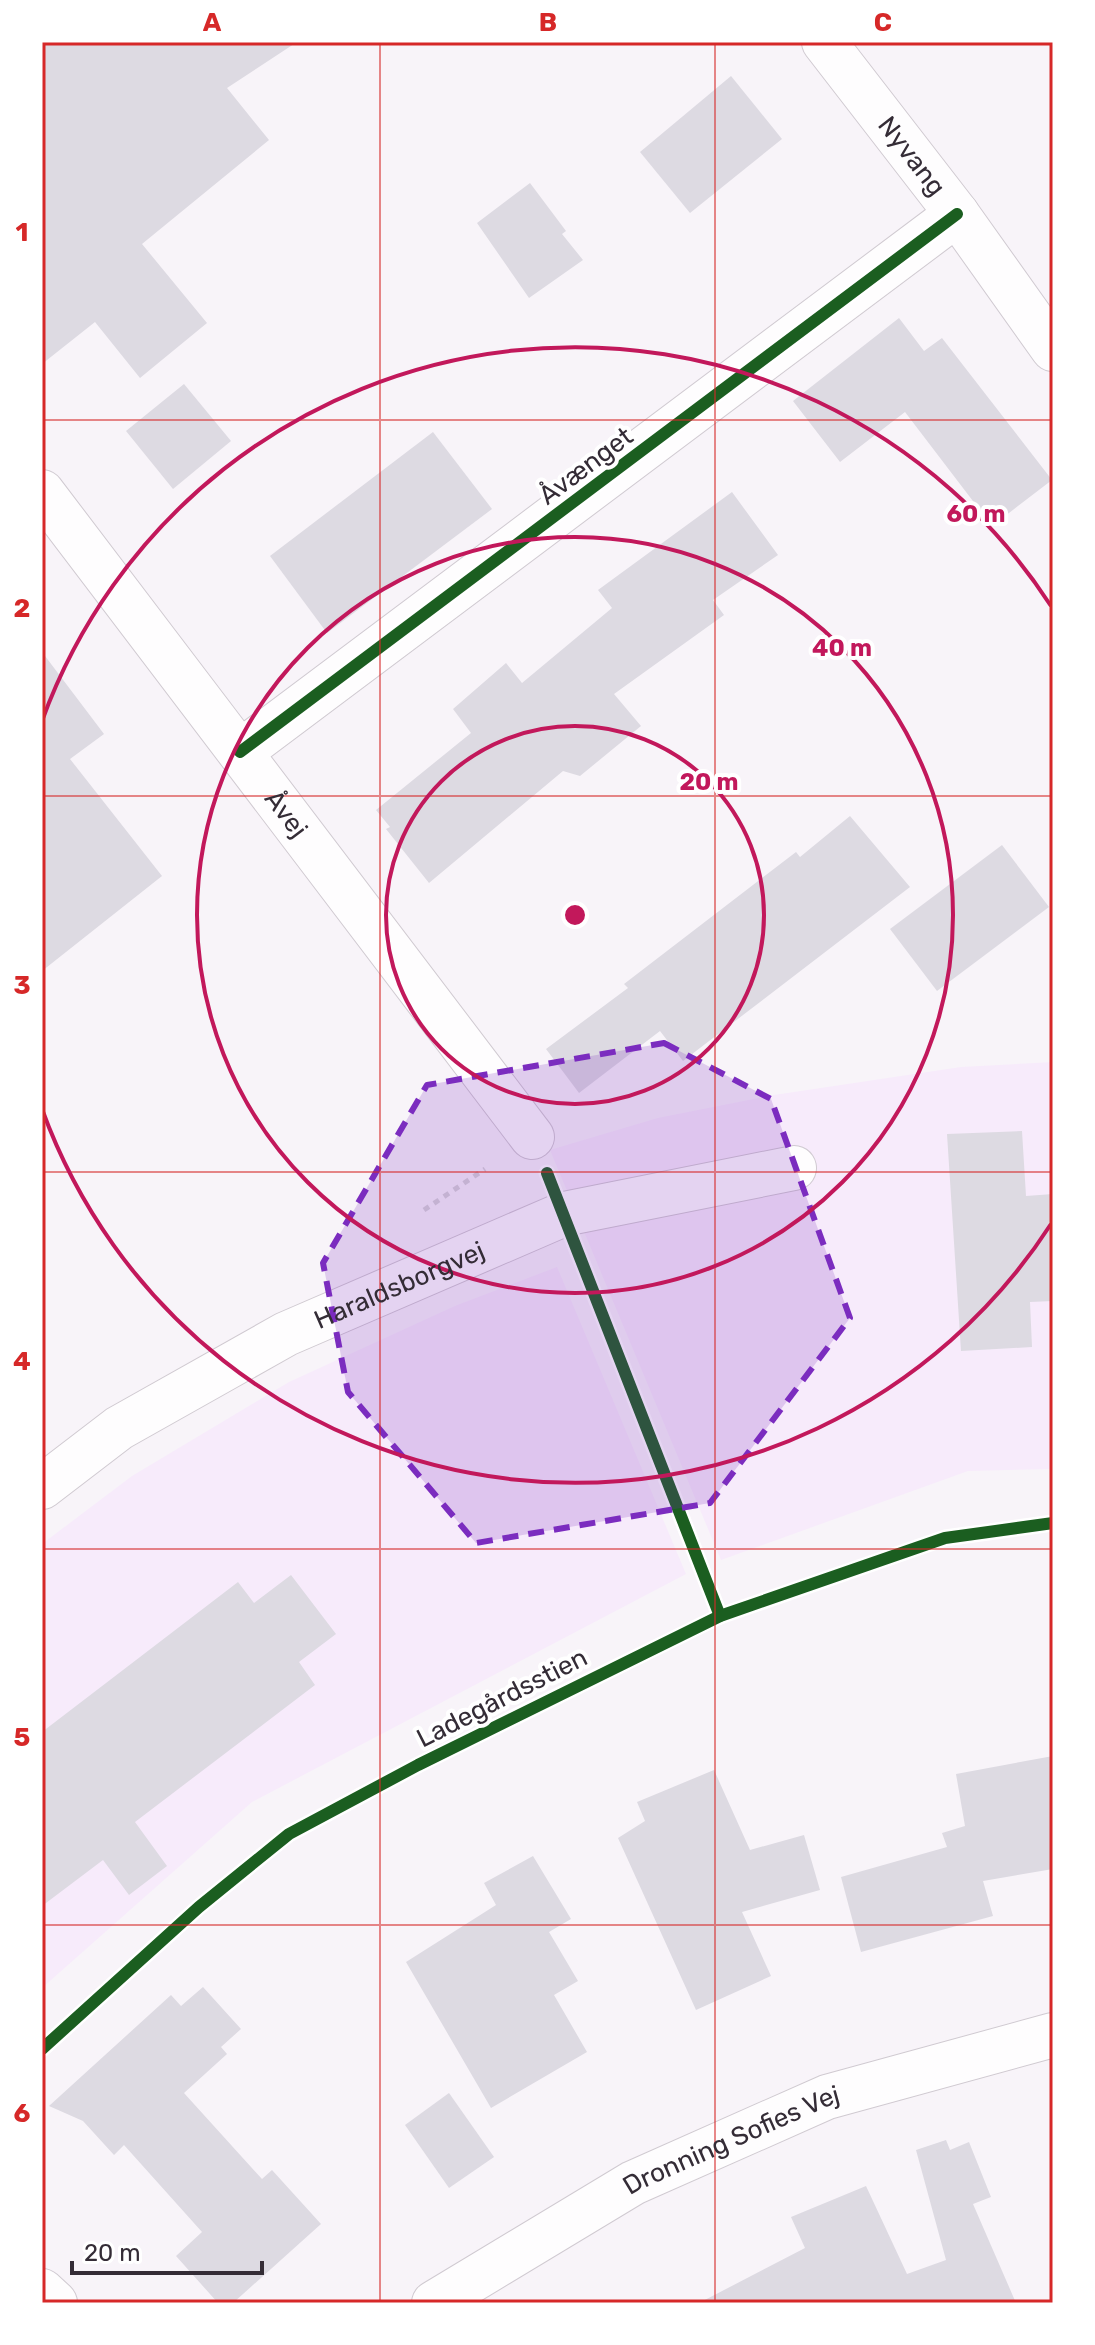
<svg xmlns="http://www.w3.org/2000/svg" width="1095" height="2345" viewBox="0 0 1095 2345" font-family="Rubik,sans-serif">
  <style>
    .built { fill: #f7ebfb }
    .building { fill: #dddae2 }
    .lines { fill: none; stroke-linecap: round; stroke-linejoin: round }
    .minor-casing { stroke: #d0cad1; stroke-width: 46 }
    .tertiary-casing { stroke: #d0cad1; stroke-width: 46 }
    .path { stroke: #d6d4d8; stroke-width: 5; stroke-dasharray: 6 6; stroke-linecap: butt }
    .minor { stroke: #fefdfe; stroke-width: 44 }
    .tertiary { stroke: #fefdfe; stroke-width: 44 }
    .cycleway-casing { stroke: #fff; stroke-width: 17 }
    .cycleway { stroke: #1b5e20; stroke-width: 12 }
    .marked { fill: #7b2cbf; fill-opacity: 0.2; stroke: #7b2cbf; stroke-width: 6; stroke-dasharray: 16 10; stroke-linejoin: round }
    .grid { fill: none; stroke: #d62828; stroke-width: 2; stroke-opacity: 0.55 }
    .ring { fill: none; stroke: #c2185b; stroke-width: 4 }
    .labels { text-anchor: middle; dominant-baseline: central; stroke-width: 8; stroke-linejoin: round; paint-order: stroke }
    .street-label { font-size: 26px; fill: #342c36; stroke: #fff }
    .centre { fill: #c2185b; stroke: #fff; stroke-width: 4 }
    .ring-label { font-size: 24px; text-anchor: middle; font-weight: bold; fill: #c2185b; stroke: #fff; stroke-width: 8; stroke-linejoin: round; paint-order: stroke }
    .neatline { fill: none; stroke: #d62828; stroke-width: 3 }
    .grid-label { font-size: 26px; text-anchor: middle; font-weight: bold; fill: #d62828 }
  </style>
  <rect width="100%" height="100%" fill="#f8f4f9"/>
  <g class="built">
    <path d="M 1053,1062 L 1053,1469 L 968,1471 L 721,1560 L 550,1150 L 658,1118 L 774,1095 L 961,1067 Z"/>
    <path d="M 557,1267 L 686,1574 L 252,1802 L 42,1988 L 42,1544 L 132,1476 L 289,1382 L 455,1306 Z"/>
  </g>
  <g class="building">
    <path d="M 42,42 L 297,42 L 227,88 L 269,140 L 142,244 L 207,323 L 140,378 L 95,322 L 42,364 Z"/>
    <path d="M 731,76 L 782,139 L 690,213 L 640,152 Z"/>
    <path d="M 530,183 L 566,231 L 562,234 L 583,260 L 529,298 L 477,223 Z"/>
    <path d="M 899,318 L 924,351 L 942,338 L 1052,480 L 992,526 L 905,412 L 840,462 L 793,401 Z"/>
    <path d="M 184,384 L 231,441 L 173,489 L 126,431 Z"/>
    <path d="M 433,432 L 492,509 L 327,633 L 270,556 Z"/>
    <path d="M 732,492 L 778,555 L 713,600 L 724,615 L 614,694 L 641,726 L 580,776 L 563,771 L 429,883 L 386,829 L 390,827 L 376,810 L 471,733 L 453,709 L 506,663 L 522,683 L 612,608 L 598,590 Z"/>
    <path d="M 42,652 L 104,734 L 70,759 L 162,876 L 42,971 Z"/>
    <path d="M 850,816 L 910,887 L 683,1061 L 660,1031 L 579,1093 L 546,1049 L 628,988 L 624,984 L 796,852 L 800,857 Z"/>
    <path d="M 1002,845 L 1049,907 L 937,991 L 890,929 Z"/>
    <path d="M 1022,1131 L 1026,1196 L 1053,1194 L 1053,1301 L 1030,1302 L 1032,1347 L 961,1351 L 947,1134 Z"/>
    <path d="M 291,1575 L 336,1634 L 299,1662 L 315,1685 L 135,1822 L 167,1866 L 129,1895 L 103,1860 L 42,1906 L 42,1732 L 238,1582 L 254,1603 Z"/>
    <path d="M 1053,1756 L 1053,1869 L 983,1881 L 993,1916 L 861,1952 L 841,1877 L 947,1847 L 942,1833 L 965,1826 L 956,1774 Z"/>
    <path d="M 714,1770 L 750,1850 L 804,1835 L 820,1890 L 742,1912 L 771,1976 L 696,2010 L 618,1838 L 645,1821 L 637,1802 Z"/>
    <path d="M 533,1856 L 571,1919 L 549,1932 L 578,1981 L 554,1995 L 587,2052 L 491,2108 L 406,1962 L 496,1905 L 484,1883 Z"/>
    <path d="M 203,1987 L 241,2029 L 221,2047 L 227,2054 L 184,2093 L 262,2179 L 272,2170 L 321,2224 L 233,2303 L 218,2303 L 176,2256 L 202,2232 L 124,2145 L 114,2155 L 83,2121 L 49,2106 L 171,1995 L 181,2006 Z"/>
    <path d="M 449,2093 L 494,2157 L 449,2188 L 405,2125 Z"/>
    <path d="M 946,2140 L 950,2150 L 969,2142 L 991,2197 L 973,2204 L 1016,2303 L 699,2303 L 805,2248 L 791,2217 L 866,2186 L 907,2274 L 946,2260 L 916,2150 Z"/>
  </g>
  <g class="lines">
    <defs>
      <g id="minor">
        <path id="s1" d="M 824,42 L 957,214 L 1053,349"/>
        <path id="s2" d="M 42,492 L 532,1137"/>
        <path d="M 240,752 L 957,214"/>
        <path id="s3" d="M 42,1487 L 119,1428 L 286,1334 L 564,1214 L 794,1168"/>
        <path id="s4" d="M 434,2303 L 633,2183 L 827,2097 L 1053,2035"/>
      </g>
      <path id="tertiary" d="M 42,2291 L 55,2303"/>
    </defs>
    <use href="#minor" class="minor-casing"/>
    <use href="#tertiary" class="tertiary-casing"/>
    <path class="path" d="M 424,1210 L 485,1169"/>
    <use href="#minor" class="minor"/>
    <use href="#tertiary" class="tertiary"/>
    <defs>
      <g id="cycleway">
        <path d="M 240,752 L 957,214"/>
        <path d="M 547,1173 L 720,1616"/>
        <path d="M 42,2049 L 199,1907 L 289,1834 L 418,1765 L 720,1616 L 945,1538 L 1053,1523"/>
      </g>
    </defs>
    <use href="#cycleway" class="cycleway-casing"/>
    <use href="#cycleway" class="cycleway"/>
  </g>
  <path class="marked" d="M 664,1043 L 771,1099 L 850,1318 L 710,1503 L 476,1543 L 348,1392 L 323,1263 L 427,1085 Z"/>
  <path class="grid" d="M 380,42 L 380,2303M 715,42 L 715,2303M 42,420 L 1053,420M 42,796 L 1053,796M 42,1172 L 1053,1172M 42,1549 L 1053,1549M 42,1925 L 1053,1925"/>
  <g class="ring">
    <circle cx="575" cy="915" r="189"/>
    <circle cx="575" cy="915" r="378"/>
    <path d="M1051 1224A567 567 0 0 1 42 1109M42 721A567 567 0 0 1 1051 606"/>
  </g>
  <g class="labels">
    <g class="street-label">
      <text stroke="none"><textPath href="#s1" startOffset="144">Nyvang</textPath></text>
      <text transform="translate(586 466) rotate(-37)">Åvænget</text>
      <text stroke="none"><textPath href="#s2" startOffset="404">Åvej</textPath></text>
      <text stroke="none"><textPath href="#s3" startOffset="412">Haraldsborgvej</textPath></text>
      <text transform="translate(502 1698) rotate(-27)">Ladegårdsstien</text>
      <text stroke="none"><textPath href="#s4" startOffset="340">Dronning Sofies Vej</textPath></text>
    </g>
  </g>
  <circle cx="575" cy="915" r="12" class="centre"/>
  <g class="ring-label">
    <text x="976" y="522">60 m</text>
    <text x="842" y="656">40 m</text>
    <text x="709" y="790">20 m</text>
  </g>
  <rect width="1095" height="2345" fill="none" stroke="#ffffff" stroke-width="88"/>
  <path d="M72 2261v12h190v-12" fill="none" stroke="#342c36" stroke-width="4"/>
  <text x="84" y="2261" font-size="24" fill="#342c36" stroke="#ffffff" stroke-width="6" paint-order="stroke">20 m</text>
  <rect x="44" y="44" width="1007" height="2257" class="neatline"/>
  <g class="grid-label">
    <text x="212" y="31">A</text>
    <text x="548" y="31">B</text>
    <text x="883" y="31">C</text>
    <text x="22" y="241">1</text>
    <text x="22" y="617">2</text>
    <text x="22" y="994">3</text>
    <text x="22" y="1370">4</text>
    <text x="22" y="1746">5</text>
    <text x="22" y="2122">6</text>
  </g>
</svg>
